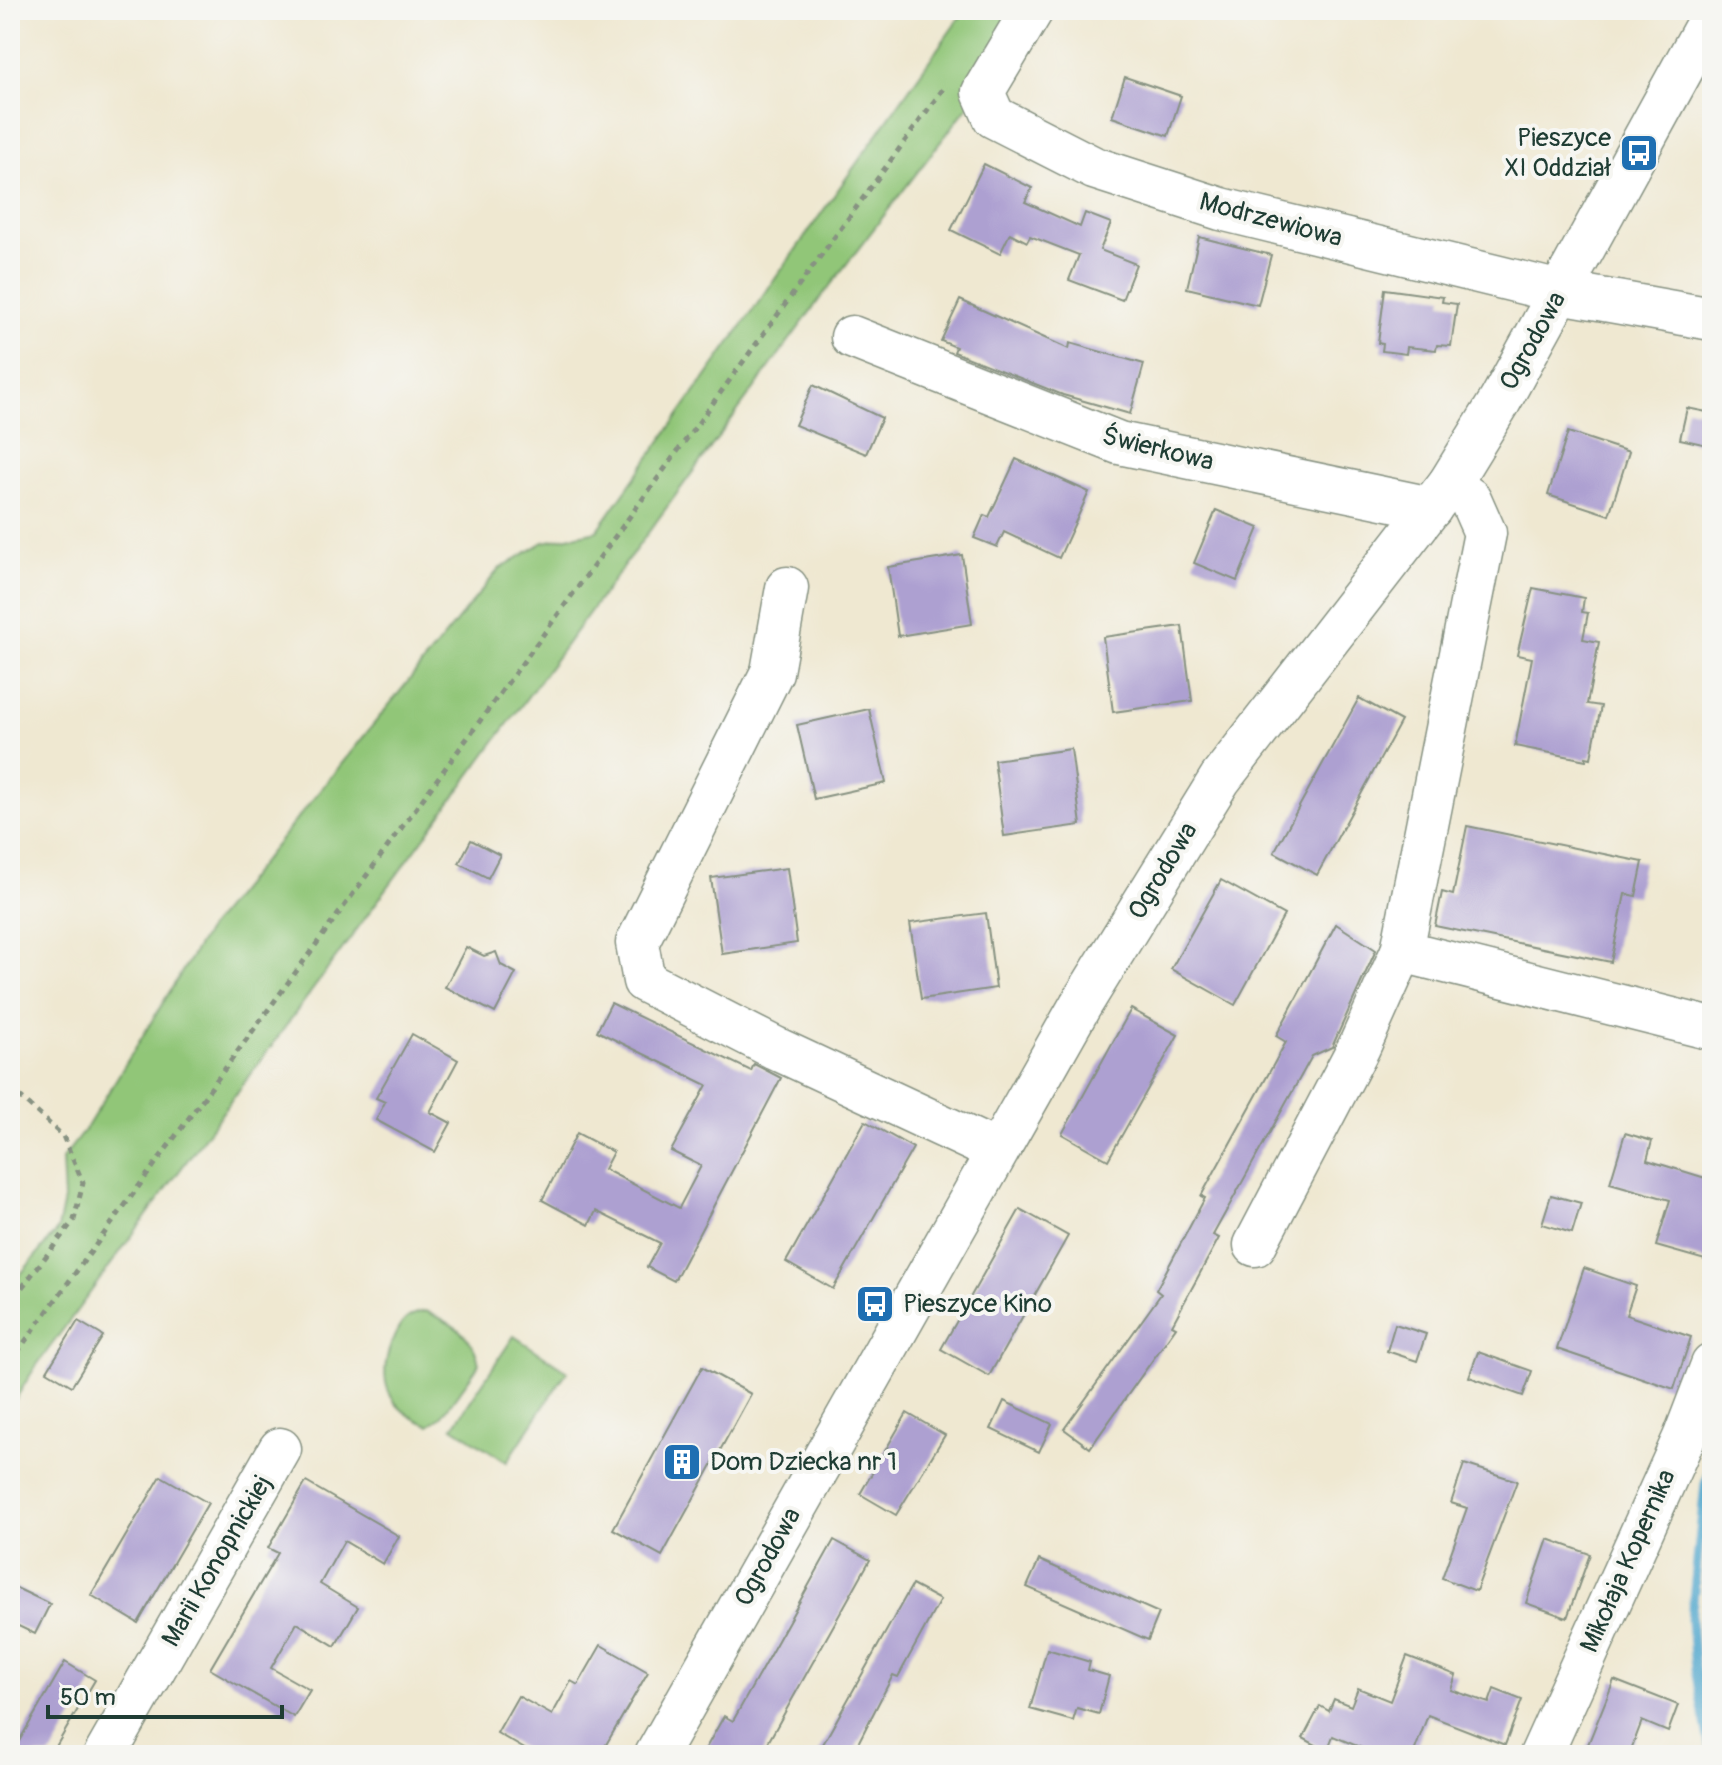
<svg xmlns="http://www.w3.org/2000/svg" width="1722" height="1765" viewBox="0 0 1722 1765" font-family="Pangolin,sans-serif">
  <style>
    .green { fill: #91c678; stroke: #588256; stroke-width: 2 }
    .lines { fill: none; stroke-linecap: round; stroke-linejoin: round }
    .stream { stroke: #51a7cd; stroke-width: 9 }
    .building { fill: #ada0d1 }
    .minor-casing { stroke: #879282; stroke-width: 45 }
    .path { stroke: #879282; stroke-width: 5; stroke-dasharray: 6 6; stroke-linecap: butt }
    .minor { stroke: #fff; stroke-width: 42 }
    .labels { text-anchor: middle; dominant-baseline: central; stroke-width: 8; stroke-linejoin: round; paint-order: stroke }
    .poi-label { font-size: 26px; fill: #1f3d34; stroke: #f6f6f2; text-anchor: start }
    .street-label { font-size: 26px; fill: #1f3d34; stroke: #f6f6f2 }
  </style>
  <rect width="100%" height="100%" fill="#f6f6f2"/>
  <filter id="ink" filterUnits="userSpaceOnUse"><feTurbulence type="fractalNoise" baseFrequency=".0125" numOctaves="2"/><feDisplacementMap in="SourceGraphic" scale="16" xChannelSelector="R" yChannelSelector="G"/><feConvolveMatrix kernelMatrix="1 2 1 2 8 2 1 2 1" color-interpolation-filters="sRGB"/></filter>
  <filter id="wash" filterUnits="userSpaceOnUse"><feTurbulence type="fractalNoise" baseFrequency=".006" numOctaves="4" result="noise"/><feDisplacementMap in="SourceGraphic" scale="32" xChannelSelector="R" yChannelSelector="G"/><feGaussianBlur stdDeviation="1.8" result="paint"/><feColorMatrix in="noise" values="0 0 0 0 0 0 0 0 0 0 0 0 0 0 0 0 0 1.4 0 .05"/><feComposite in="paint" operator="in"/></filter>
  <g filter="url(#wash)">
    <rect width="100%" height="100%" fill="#efe8d1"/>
    <g class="green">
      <path d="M 965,10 L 1042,10 L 819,300 L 34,1369 L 10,1408 L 10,1287 L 58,1229 L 64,1200 L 62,1159 L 87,1127 L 208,929 L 499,569 L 544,542 L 597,531 Z"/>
      <path d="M 426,1311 C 451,1323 475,1335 479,1365 L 440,1418 L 429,1425 C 388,1410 376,1381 392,1342 C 399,1324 406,1314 426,1311 Z"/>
      <path d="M 514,1336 L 567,1371 L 507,1462 L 453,1427 Z"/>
    </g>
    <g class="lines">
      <path class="stream" d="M 1711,1755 L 1695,1669 L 1691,1620 L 1705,1484 L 1712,1467"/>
    </g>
    <g id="blocks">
      <g class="building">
        <path d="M 1125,77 L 1181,96 L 1168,136 L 1112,117 Z"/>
        <path d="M 984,164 L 1032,188 L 1025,202 L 1080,227 L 1085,213 L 1111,223 L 1100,250 L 1136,264 L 1122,300 L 1069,280 L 1079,255 L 1030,236 L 1027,242 L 1010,233 L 1000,254 L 951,230 Z"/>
        <path d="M 1199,237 L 1271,255 L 1258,305 L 1187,288 Z"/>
        <path d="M 1385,289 L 1443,297 L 1442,302 L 1457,304 L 1451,346 L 1437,345 L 1436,350 L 1407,347 L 1406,354 L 1382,351 L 1383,344 L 1378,343 Z"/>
        <path d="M 960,300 L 1069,349 L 1070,343 L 1144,364 L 1130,414 L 1063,395 L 954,352 L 956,347 L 941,341 Z"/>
        <path d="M 813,385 L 882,418 L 866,454 L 795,425 Z"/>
        <path d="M 1687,408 L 1712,413 L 1712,446 L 1680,439 Z"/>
        <path d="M 1568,432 L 1629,452 L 1609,515 L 1548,495 Z"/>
        <path d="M 1016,459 L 1089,492 L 1059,558 L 1004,532 L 997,547 L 974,538 L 984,515 L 989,517 Z"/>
        <path d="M 1216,510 L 1259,528 L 1237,581 L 1194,563 Z"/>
        <path d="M 962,555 L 972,624 L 898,636 L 888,567 Z"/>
        <path d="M 1533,588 L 1584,598 L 1582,612 L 1588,613 L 1583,639 L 1599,642 L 1587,704 L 1601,706 L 1591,758 L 1586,757 L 1586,760 L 1515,746 L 1532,658 L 1517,655 Z"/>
        <path d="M 1182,626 L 1192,701 L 1113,712 L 1103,637 Z"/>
        <path d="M 1359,698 L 1401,721 L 1317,875 L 1274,852 Z"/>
        <path d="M 869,709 L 886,783 L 814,799 L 797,725 Z"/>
        <path d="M 1071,749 L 1081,825 L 1004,836 L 994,760 Z"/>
        <path d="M 1467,826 L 1643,862 L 1636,896 L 1625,894 L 1611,962 L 1435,926 L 1442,892 L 1453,895 Z"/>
        <path d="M 471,840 L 500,855 L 488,878 L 459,863 Z"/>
        <path d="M 787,868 L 797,943 L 722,954 L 711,878 Z"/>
        <path d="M 1221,880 L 1284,915 L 1235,1005 L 1171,969 Z"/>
        <path d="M 986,913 L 996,988 L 921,999 L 910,923 Z"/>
        <path d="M 1336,924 L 1376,950 L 1337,1036 L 1332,1047 L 1312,1056 L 1213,1235 L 1219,1238 L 1172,1325 L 1176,1327 L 1090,1448 L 1064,1429 L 1161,1294 L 1156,1290 L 1205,1198 L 1201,1196 L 1286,1042 L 1276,1036 Z"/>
        <path d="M 466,947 L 484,956 L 496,952 L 501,965 L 516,973 L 495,1013 L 445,987 Z"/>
        <path d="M 611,1003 L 751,1071 L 754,1064 L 781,1078 L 674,1281 L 647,1267 L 660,1243 L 596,1211 L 589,1225 L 542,1200 L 577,1133 L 613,1152 L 604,1169 L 679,1208 L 701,1166 L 671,1151 L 707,1085 L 597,1031 Z"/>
        <path d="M 1131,1009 L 1178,1035 L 1108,1160 L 1062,1134 Z"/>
        <path d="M 412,1034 L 458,1060 L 430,1112 L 451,1123 L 435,1152 L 376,1120 L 385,1102 L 376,1098 Z"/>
        <path d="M 865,1121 L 913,1148 L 833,1289 L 786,1262 Z"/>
        <path d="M 1625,1133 L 1652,1141 L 1647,1160 L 1712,1180 L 1712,1262 L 1656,1246 L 1670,1200 L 1610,1183 Z"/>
        <path d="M 1551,1195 L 1581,1203 L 1572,1233 L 1542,1224 Z"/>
        <path d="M 1020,1209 L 1068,1236 L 989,1376 L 941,1349 Z"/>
        <path d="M 1584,1268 L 1636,1286 L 1626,1315 L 1691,1337 L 1674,1389 L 1557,1349 Z"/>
        <path d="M 78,1321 L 103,1336 L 72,1386 L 47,1371 Z"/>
        <path d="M 1395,1324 L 1426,1334 L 1417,1361 L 1387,1351 Z"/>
        <path d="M 1478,1352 L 1532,1371 L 1523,1396 L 1469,1377 Z"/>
        <path d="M 702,1367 L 751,1394 L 662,1556 L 613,1529 Z"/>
        <path d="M 1004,1401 L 1052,1424 L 1039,1452 L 991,1429 Z"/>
        <path d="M 907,1413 L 945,1435 L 896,1515 L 860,1494 Z"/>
        <path d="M 1464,1464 L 1517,1481 L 1476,1591 L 1442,1578 L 1467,1508 L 1451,1503 Z"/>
        <path d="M 161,1476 L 208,1503 L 138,1623 L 91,1595 Z"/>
        <path d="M 306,1482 L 399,1536 L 383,1564 L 344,1541 L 320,1584 L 358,1607 L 335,1646 L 297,1623 L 271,1668 L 310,1690 L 294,1717 L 210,1669 L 278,1553 L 268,1548 Z"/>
        <path d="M 1548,1539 L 1590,1554 L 1567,1618 L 1526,1603 Z"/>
        <path d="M 834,1540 L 870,1560 L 761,1755 L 702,1755 L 724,1716 L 733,1721 Z"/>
        <path d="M 1039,1560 L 1159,1613 L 1148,1640 L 1027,1587 Z"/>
        <path d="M 10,1585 L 50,1604 L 35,1634 L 10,1622 Z"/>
        <path d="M 912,1585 L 940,1600 L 898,1677 L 893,1675 L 852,1755 L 817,1755 Z"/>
        <path d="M 601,1645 L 648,1672 L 600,1755 L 535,1755 L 497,1733 L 518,1696 L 552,1715 L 571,1681 L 578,1685 Z"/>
        <path d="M 1047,1649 L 1090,1662 L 1088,1670 L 1109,1676 L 1099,1714 L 1077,1708 L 1073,1721 L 1030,1709 Z"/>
        <path d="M 1407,1656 L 1456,1675 L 1451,1690 L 1489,1703 L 1494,1689 L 1522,1700 L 1505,1745 L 1428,1715 L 1413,1755 L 1379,1755 L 1333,1736 L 1327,1751 L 1303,1738 L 1320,1706 L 1329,1711 L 1334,1699 L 1351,1706 L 1358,1688 L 1390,1701 Z"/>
        <path d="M 65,1662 L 95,1680 L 51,1755 L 11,1755 Z"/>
        <path d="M 1614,1680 L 1678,1705 L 1668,1732 L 1642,1721 L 1629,1755 L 1606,1755 L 1587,1747 Z"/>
      </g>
    </g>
  </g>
  <g filter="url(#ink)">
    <use href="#blocks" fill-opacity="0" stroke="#879282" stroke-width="2"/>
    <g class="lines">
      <defs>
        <g id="minor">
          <path d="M 1032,10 L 983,92 L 994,117 L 1094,168 L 1221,209 L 1560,292 L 1712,319"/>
          <path d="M 852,337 L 1119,443 L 1431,508"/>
          <path d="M 787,588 L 772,672 L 637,943 L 644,981 L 775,1048 L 996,1151"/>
          <path d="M 1402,951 L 1712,1029"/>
          <path d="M 1255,1245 L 1359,1047 L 1402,951 L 1485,533 L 1470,499 L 1449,484"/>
          <path d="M 105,1755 L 280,1449"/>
          <path d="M 656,1755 L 1080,1006 L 1220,779 L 1449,484 L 1500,401 L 1712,15"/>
          <path d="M 1541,1755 L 1684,1438 L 1712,1365"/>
        </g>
      </defs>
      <use href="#minor" class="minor-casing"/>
      <g class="path">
        <path d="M 10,1088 L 63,1136 L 83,1183 L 74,1220 L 10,1303"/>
        <path d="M 10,1362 L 946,85"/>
      </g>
      <use href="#minor" class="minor"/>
    </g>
  </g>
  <defs>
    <symbol id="bus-square" viewBox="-11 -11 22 22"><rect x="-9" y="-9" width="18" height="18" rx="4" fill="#1f6fb2" stroke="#f6f6f2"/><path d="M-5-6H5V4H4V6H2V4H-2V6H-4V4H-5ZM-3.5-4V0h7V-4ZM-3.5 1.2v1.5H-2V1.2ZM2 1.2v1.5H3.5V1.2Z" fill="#fff"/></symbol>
    <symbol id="building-square" viewBox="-11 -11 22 22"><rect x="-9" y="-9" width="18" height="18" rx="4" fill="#1f6fb2" stroke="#f6f6f2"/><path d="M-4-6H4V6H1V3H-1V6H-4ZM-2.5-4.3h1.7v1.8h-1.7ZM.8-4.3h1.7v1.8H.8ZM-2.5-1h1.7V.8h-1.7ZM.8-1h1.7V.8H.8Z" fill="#fff"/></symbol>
  </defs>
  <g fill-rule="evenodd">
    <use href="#bus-square" x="1617" y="131" width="44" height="44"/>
    <use href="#bus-square" x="853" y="1282" width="44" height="44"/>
    <use href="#building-square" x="660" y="1440" width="44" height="44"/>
  </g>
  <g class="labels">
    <g class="poi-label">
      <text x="1611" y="138" text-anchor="end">Pieszyce<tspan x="1611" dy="30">XI Oddział</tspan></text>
      <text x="903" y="1304">Pieszyce Kino</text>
      <text x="710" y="1462">Dom Dziecka nr 1</text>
    </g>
    <g class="street-label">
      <text transform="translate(1271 220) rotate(15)">Modrzewiowa</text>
      <text transform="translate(1533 341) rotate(-61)">Ogrodowa</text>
      <text transform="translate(1158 449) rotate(14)">Świerkowa</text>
      <text transform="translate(1163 871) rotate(-59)">Ogrodowa</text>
      <text transform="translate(768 1557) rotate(-61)">Ogrodowa</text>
      <text transform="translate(217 1561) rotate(-60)">Marii Konopnickiej</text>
      <text transform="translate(1628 1561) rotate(-66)">Mikołaja Kopernika</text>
    </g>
  </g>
  <rect width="1722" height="1765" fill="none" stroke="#f6f6f2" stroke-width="40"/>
  <path d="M48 1705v12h234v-12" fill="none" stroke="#1f3d34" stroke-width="4"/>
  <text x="60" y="1705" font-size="24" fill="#1f3d34" stroke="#f6f6f2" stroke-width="6" paint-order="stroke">50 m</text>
</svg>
